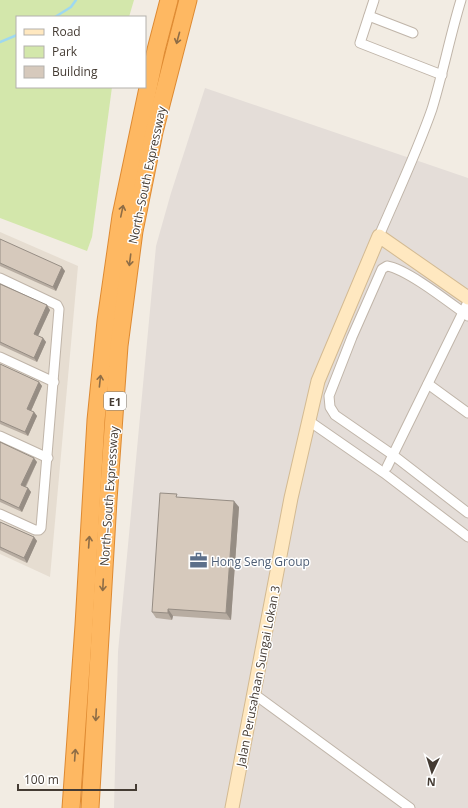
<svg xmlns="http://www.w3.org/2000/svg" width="468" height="808" viewBox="0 0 468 808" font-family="'Open Sans',sans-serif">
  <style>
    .residential { fill: #e6ddd1 }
    .industrial { fill: #e4ddd8 }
    .green { fill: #d3e7ab }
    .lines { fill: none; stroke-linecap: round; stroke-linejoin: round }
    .stream { stroke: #9ed8f0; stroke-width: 2.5 }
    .minor-casing { stroke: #c0b5a9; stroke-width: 11 }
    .secondary-casing { stroke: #d3ba92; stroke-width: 15 }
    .motorway-casing { stroke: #de8a32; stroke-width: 19 }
    .minor { stroke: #fff; stroke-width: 9 }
    .secondary { stroke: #ffe8c0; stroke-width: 13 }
    .motorway { stroke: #feb862; stroke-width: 17 }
    .wall { fill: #b8ada2 }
    .shaded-wall { fill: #968d84 }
    .building { fill: #d6c9bc; stroke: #968d84 }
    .oneway { stroke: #8e6d46 }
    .labels { text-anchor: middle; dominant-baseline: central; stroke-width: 3; stroke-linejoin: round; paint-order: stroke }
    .shield { fill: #fff; stroke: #7c7670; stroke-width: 1 }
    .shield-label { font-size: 11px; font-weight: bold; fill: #443b33 }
    .street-label { font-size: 12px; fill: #443b33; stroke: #fff }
    .service-label { font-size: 12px; fill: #4e5e75; stroke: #fff; text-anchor: start }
  </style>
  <rect width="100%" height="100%" fill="#f2ece3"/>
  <path class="residential" d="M 0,232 L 78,266 L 50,577 L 0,554 Z"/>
  <path class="industrial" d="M 205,88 L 468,178 L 468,808 L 114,808 L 118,652 L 156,246 L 171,193 Z"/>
  <path class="green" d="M 0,0 L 134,0 L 129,17 L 17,17 L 17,87 L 112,87 L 92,237 L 87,251 L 0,218 Z"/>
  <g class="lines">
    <g class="stream">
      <path d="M 55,17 L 71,7 L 76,0"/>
      <path d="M 0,42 L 17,35"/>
    </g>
    <defs>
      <g id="minor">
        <path d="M 374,0 L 360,43 L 442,75"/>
        <path d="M 369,16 L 413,33"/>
        <path d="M 379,236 C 397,194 417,152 432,109 C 443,73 450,36 461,0"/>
        <path d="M 0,278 L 57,305 L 59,309 L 41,528 L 39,530 L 35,530 L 0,514"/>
        <path d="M 468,316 C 450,303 407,269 387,266 L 382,269 L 352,337 L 329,396 L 330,407 L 335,415 L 393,455 L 468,513"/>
        <path d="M 0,357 L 54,382"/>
        <path d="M 428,384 L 468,413"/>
        <path d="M 309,421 L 384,473 L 468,537"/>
        <path d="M 0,436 L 48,458"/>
        <path d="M 387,467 L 468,302"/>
        <path d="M 254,694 L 410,808"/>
      </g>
      <path id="secondary" d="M 232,808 L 291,498 L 318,381 L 379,236 L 468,298"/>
      <g id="motorway">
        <path d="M 71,808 L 84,625 L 96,420 L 106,321 L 121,216 L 156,50 L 169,0"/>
        <path d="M 90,808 L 108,500 L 119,346 L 134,231 L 154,132 L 188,0"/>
      </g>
    </defs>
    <use href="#minor" class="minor-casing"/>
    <use href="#secondary" class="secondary-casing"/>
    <use href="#motorway" class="motorway-casing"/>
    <use href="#minor" class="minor"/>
    <use href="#secondary" class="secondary"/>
    <use href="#motorway" class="motorway"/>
  </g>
  <g class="wall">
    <path d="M 0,239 L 65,271 L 56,291 L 0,266 Z"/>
    <path d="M 0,284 L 50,310 L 38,336 L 43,338 L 46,342 L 37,362 L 0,345 Z"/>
    <path d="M 0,364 L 39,382 L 42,386 L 31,411 L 34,412 L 37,416 L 28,436 L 0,424 Z"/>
    <path d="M 0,442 L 37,462 L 26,487 L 28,488 L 31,492 L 22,512 L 0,502 Z"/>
    <path d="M 179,497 L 239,507 L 231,620 L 173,616 L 172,620 L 156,618 L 152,612 Z"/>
    <path d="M 0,522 L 34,537 L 37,541 L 27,563 L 0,550 Z"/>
  </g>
  <g class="shaded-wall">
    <path d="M 62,267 L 65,271 L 56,291 L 53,287 Z"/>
    <path d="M 47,305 L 50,310 L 37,338 L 34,334 Z"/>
    <path d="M 43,338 L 46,342 L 37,362 L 34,358 Z"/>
    <path d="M 39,382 L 42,386 L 30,413 L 27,409 Z"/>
    <path d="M 34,412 L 37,416 L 28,436 L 25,432 Z"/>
    <path d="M 34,458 L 37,462 L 24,489 L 21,485 Z"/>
    <path d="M 28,488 L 31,492 L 22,512 L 19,508 Z"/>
    <path d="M 234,501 L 239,507 L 231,620 L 226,613 Z"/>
    <path d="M 34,537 L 37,541 L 27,563 L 24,558 Z"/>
    <path d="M 168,609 L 173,616 L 172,620 L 168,613 Z"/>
  </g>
  <g class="building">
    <path d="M 0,239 L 62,267 L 53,287 L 0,263 Z"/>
    <path d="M 0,284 L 47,305 L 34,334 L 43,338 L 34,358 L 0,342 Z"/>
    <path d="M 0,364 L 39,382 L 27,409 L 34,412 L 25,432 L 0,421 Z"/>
    <path d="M 0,442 L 34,458 L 21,485 L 28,488 L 19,508 L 0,499 Z"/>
    <path d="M 160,493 L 177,494 L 176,497 L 234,501 L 226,613 L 168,609 L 168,613 L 152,612 Z"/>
    <path d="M 0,522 L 34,537 L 24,558 L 0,547 Z"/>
  </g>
  <defs><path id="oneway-shaft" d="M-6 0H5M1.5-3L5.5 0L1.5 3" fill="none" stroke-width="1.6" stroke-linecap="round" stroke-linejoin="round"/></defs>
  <g class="oneway">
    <use href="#oneway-shaft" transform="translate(178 38) rotate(105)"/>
    <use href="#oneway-shaft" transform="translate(122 211) rotate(-78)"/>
    <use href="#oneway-shaft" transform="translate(130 260) rotate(97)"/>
    <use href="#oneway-shaft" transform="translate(100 381) rotate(-84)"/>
    <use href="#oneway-shaft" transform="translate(89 542) rotate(-86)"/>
    <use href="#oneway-shaft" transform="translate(103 585) rotate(93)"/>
    <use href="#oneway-shaft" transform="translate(96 715) rotate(93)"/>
    <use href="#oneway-shaft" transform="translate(75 755) rotate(-86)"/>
  </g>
  <defs>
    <symbol id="office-bare" viewBox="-9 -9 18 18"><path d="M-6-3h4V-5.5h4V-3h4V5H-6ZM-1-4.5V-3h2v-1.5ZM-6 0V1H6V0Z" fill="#5c6f8a" stroke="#fff" stroke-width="2.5" paint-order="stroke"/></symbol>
  </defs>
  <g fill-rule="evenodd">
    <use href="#office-bare" x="186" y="548" width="25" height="25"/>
  </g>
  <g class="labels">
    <rect class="shield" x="104" y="392" width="22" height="18" rx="3"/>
    <g class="shield-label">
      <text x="115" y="401">E1</text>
    </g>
    <g class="street-label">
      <text transform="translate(147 175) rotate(-78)">North–South Expressway</text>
      <text transform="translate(109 496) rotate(-86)">North–South Expressway</text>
      <text transform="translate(258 676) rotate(-79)">Jalan Perusahaan Sungai Lokan 3</text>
    </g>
    <g class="service-label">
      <text x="211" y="561">Hong Seng Group</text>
    </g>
  </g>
  <rect x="16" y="16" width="130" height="72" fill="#ffffff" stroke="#b4b1ad"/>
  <rect x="24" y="29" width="20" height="6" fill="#ffe8c0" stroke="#b4b1ad"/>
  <text x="52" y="36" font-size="12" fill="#443b33">Road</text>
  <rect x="24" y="46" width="20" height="12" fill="#d3e7ab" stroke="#b4b1ad"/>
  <text x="52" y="56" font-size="12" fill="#443b33">Park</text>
  <rect x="24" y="66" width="20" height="12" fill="#d6c9bc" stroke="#b4b1ad"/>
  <text x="52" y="76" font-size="12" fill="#443b33">Building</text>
  <g transform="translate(432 772) rotate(184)" stroke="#ffffff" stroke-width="3" paint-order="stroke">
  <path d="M0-3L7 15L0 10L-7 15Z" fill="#443b33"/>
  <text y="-6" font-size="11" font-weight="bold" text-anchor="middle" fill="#443b33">N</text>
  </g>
  <path d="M18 784v6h118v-6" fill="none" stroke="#443b33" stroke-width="2"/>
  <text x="24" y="784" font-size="12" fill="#443b33" stroke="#ffffff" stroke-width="3" paint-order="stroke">100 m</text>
</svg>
